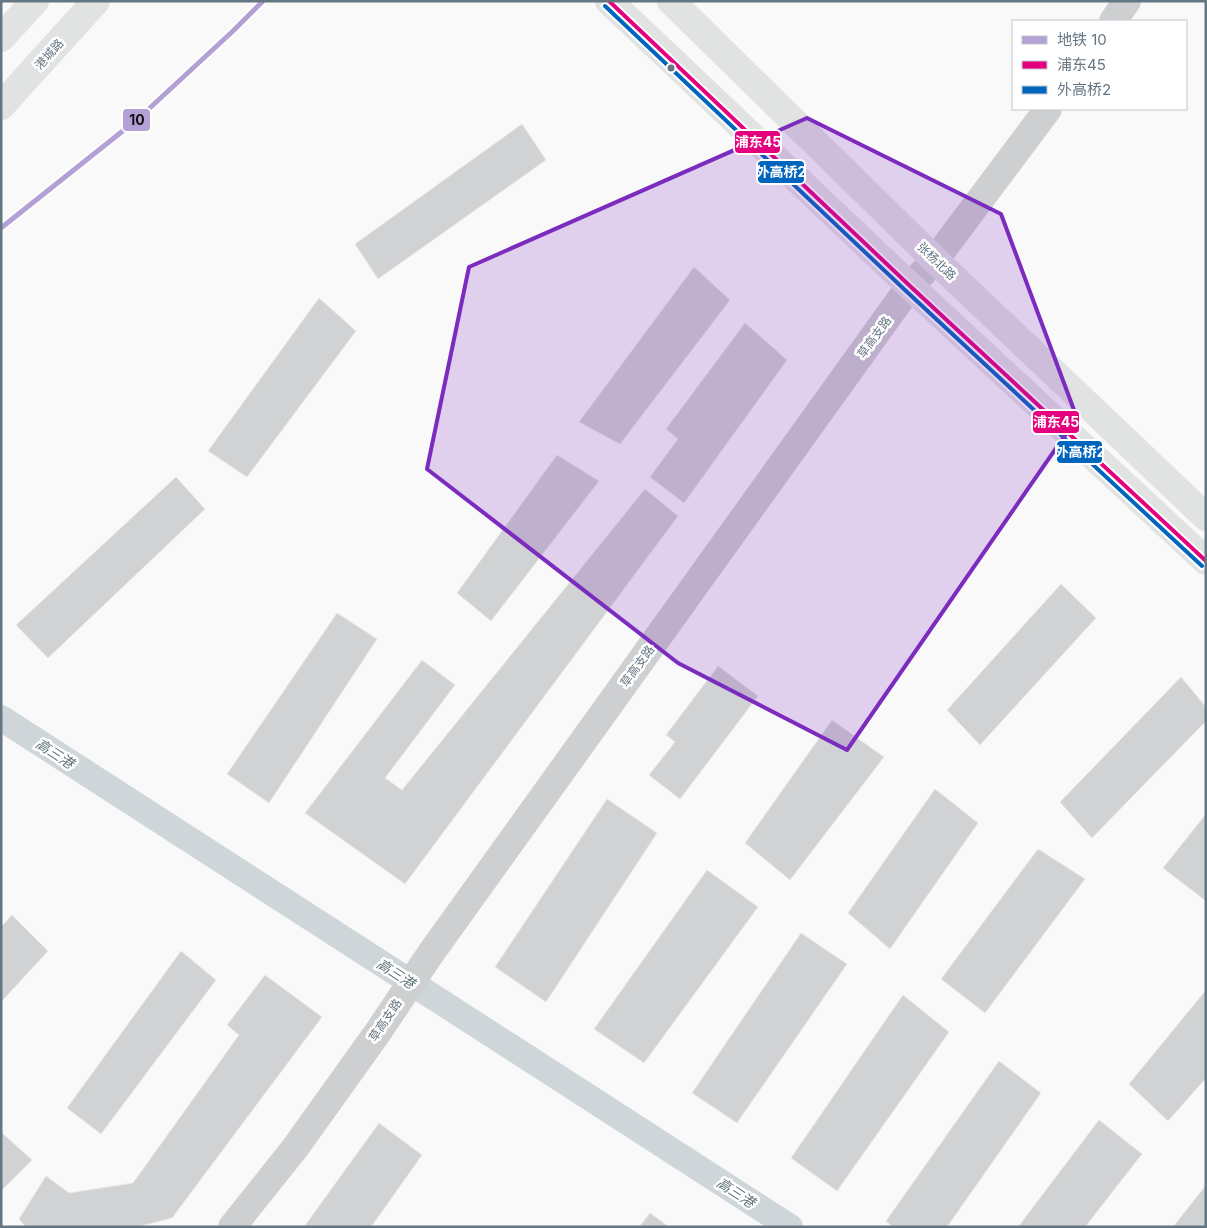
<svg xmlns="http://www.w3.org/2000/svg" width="1207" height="1228" viewBox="0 0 1207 1228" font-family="Inter,'Noto Sans SC',sans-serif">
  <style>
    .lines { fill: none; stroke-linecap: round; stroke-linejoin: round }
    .canal { stroke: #ced6d9; stroke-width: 26 }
    .building { fill: #d0d2d3; stroke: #e8e8e8 }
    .tertiary { stroke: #cecfd0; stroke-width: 28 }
    .secondary { stroke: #e1e2e2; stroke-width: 28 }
    .primary { stroke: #e1e2e2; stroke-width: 28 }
    .bus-1-casing { stroke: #fff; stroke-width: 8 }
    .bus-2-casing { stroke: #fff; stroke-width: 8 }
    .bus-1 { stroke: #e5007d; stroke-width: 4 }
    .bus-2 { stroke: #0065bd; stroke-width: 4 }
    .metro-1-casing { stroke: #fff; stroke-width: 9 }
    .metro-1 { stroke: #b3a0d4; stroke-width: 5 }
    .marked { fill: #7b2cbf; fill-opacity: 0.2; stroke: #7b2cbf; stroke-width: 4; stroke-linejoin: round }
    .bus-dot { fill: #657683; stroke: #fff; stroke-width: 2 }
    .labels { text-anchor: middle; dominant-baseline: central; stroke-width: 5; stroke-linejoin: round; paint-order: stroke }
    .street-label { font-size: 12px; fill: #657683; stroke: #fff }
    .water-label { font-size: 14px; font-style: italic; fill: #60757c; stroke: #fff }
    .line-badge { stroke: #fff; stroke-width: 2 }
    .badge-label { font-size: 14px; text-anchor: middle; font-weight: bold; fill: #fff }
    .pale-badge-label { font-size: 14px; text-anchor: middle; font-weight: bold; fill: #111 }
  </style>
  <rect width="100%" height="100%" fill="#f9f9f9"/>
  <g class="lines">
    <path class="canal" d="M 1,718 L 790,1227"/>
  </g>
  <g class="building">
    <path d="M 522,124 L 546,160 L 378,279 L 355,244 Z"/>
    <path d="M 694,267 L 730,300 L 620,444 L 579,422 Z"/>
    <path d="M 319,298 L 356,331 L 247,477 L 208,451 Z"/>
    <path d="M 745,323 L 787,360 L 684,503 L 650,477 L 678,439 L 666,429 Z"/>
    <path d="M 557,455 L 599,481 L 491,621 L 457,593 Z"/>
    <path d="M 176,477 L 205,509 L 48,658 L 16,625 Z"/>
    <path d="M 645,489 L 678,516 L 405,884 L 305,813 L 422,660 L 455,685 L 385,778 L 402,790 Z"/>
    <path d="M 1061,584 L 1096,618 L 980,745 L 947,710 Z"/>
    <path d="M 337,613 L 377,639 L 269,803 L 227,774 Z"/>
    <path d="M 718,666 L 758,696 L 680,799 L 649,775 L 675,742 L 666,735 Z"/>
    <path d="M 1181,677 L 1206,707 L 1206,721 L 1092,838 L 1060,802 Z"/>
    <path d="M 832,720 L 884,757 L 790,880 L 745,843 Z"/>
    <path d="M 935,789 L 978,823 L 890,949 L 848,913 Z"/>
    <path d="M 607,799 L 657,833 L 546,1002 L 495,967 Z"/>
    <path d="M 1206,814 L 1206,901 L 1163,868 Z"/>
    <path d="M 1038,849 L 1085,879 L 985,1013 L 941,979 Z"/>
    <path d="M 707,870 L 758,907 L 644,1063 L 594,1029 Z"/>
    <path d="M 12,915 L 48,951 L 1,1002 L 1,927 Z"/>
    <path d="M 801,933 L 847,964 L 737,1123 L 692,1093 Z"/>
    <path d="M 181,951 L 216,980 L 101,1134 L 67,1108 Z"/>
    <path d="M 265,975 L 322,1017 L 172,1218 L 137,1227 L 26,1227 L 19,1219 L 46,1176 L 69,1193 L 133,1183 L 239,1035 L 227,1025 Z"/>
    <path d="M 1206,990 L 1206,1078 L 1168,1121 L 1129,1084 Z"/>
    <path d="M 903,995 L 949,1032 L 837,1191 L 791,1158 Z"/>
    <path d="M 999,1061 L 1041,1093 L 947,1227 L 893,1227 L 886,1221 Z"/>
    <path d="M 1099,1120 L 1142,1154 L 1085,1227 L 1018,1227 Z"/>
    <path d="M 379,1123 L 422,1155 L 371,1227 L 304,1227 Z"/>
    <path d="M 1,1132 L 32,1160 L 1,1191 Z"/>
    <path d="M 1206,1185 L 1206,1227 L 1173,1227 Z"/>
    <path d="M 650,1213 L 669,1227 L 639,1227 Z"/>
  </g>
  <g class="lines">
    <g class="tertiary">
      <path d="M 1113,21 L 1127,1"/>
      <path d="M 232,1227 L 295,1148 L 378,1032 L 431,953 L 910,286 L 935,260 L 1048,109"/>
    </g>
    <g class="secondary">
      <path d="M 609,1 L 910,286 L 1206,561"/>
      <path d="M 671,1 L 935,260 L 1206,517"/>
    </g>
    <g class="primary">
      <path d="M 1,38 L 35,1"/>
      <path d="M 1,106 L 96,1"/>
    </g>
    <defs>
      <path id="bus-1" d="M 609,1 L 910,286 L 1206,561"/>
      <path id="bus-2" d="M 605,6 L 906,291 L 1202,566"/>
    </defs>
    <use href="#bus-1" class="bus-1-casing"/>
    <use href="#bus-2" class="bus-2-casing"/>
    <use href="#bus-1" class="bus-1"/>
    <use href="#bus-2" class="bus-2"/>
    <defs>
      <path id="metro-1" d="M 1,228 L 139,118 L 233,31 L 263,1"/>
    </defs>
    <use href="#metro-1" class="metro-1-casing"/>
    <use href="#metro-1" class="metro-1"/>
  </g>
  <path class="marked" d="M 807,118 L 1001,214 L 1077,418 L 847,750 L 678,663 L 427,469 L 469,267 Z"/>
  <circle class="bus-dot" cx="671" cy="68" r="4.5"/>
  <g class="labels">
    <g class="street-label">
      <text transform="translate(49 54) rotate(-48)">港城路</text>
      <text transform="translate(937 261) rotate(44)">张杨北路</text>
      <text transform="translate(874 337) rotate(-54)">草高支路</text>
      <text transform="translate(637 666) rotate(-54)">草高支路</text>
      <text transform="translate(385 1020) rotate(-56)">草高支路</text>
    </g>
    <g class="water-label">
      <text transform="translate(55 753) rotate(33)">高三港</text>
      <text transform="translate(396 973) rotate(33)">高三港</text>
      <text transform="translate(736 1192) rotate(33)">高三港</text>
    </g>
  </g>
  <g class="line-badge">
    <rect x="122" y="108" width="29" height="24" rx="5" fill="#b3a0d4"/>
    <rect x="734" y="130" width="47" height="24" rx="5" fill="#e5007d"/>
    <rect x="757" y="160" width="48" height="24" rx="5" fill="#0065bd"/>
    <rect x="1032" y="410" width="48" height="24" rx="5" fill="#e5007d"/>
    <rect x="1056" y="440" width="47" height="24" rx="5" fill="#0065bd"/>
  </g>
  <g class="badge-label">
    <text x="758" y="147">浦东45</text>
    <text x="781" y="177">外高桥2</text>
    <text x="1056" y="427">浦东45</text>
    <text x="1080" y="457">外高桥2</text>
  </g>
  <g class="pale-badge-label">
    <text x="137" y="125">10</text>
  </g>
  <rect width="1207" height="1228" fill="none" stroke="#657683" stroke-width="5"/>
  <rect x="1012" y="20" width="175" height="90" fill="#ffffff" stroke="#c1c8cd"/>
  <rect x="1022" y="36" width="25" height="8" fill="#b3a0d4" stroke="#c1c8cd"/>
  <text x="1057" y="45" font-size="15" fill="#657683">地铁 10</text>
  <rect x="1022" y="61" width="25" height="8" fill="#e5007d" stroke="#c1c8cd"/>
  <text x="1057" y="70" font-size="15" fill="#657683">浦东45</text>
  <rect x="1022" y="86" width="25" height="8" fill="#0065bd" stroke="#c1c8cd"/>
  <text x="1057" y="95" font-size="15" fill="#657683">外高桥2</text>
</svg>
